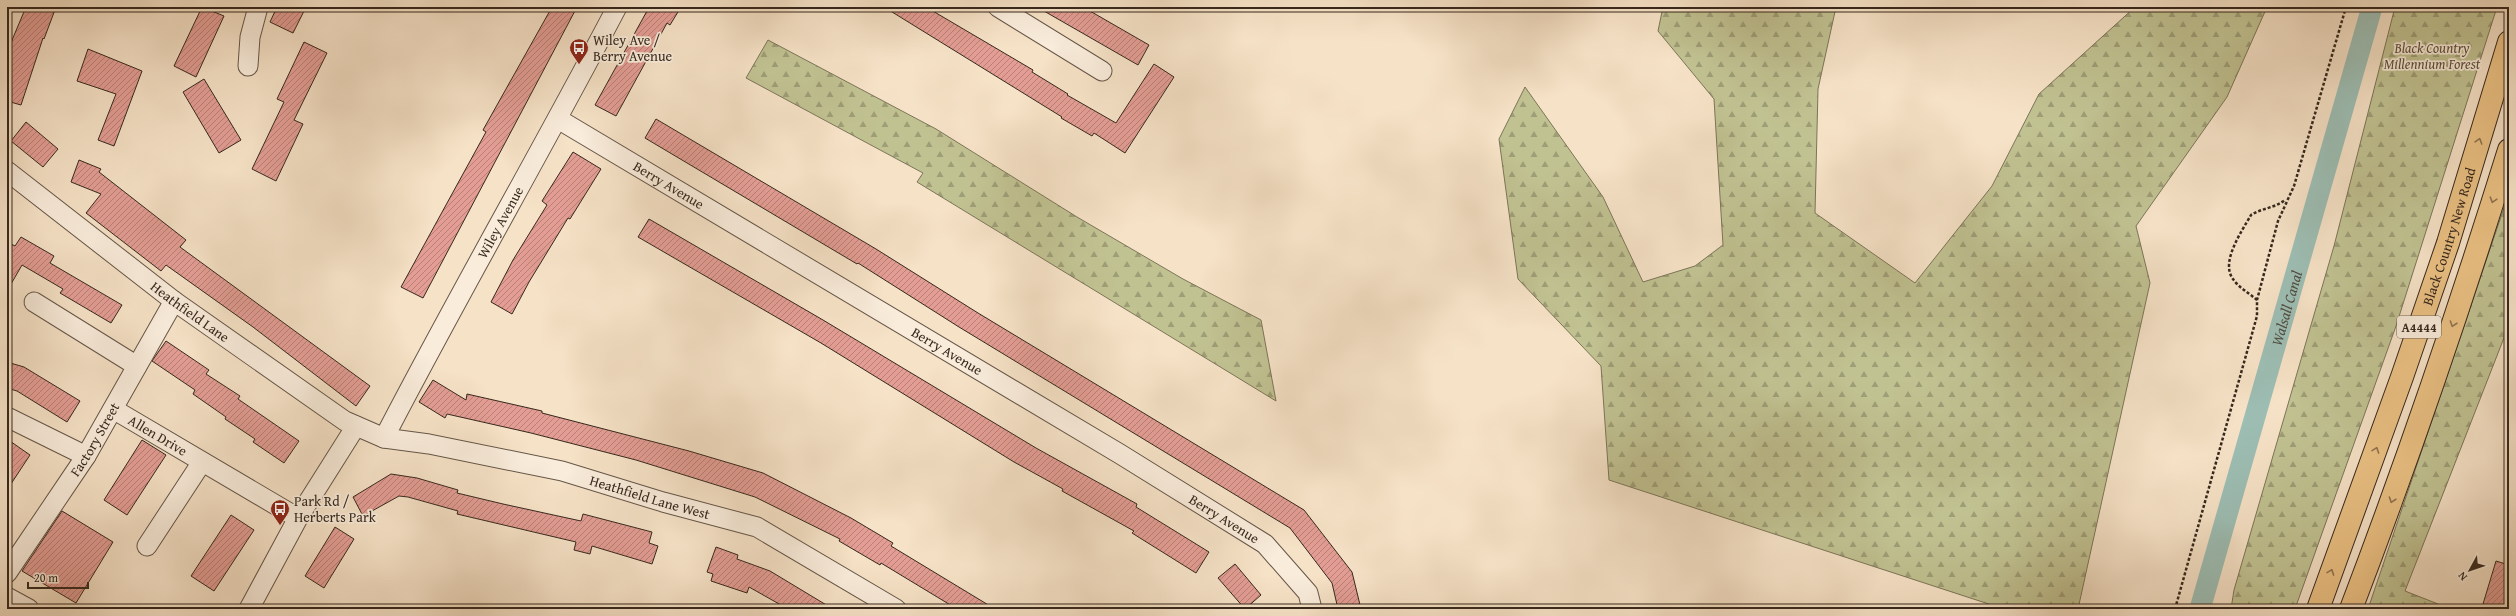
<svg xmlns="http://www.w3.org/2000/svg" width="2516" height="616" viewBox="0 0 2516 616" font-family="'Gentium Book Plus',serif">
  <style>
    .forest { fill: url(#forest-firs); stroke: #7c7558 }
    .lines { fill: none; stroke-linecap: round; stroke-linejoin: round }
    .canal { stroke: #9dbeb4; stroke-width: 21 }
    .building { fill: url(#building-hatch); stroke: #36281d }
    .street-casing { stroke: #665648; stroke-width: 21 }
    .highway-casing { stroke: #36281d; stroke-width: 24 }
    .path { stroke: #36281d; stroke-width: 2.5; stroke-dasharray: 3 2; stroke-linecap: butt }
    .street { stroke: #f9ecdb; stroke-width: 19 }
    .highway { stroke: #ebc184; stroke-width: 22 }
    .oneway { stroke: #907450 }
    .labels { text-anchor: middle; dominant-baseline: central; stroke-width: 3.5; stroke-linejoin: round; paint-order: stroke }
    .shield { fill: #f9ecdb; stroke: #706356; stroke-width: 1 }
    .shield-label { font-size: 13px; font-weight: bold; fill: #36281d }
    .poi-label { font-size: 14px; fill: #36281d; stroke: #f9ecdb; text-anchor: start }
    .park-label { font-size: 14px; font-style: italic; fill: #594e3a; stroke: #f9ecdb }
    .street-label { font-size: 14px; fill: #36281d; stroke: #f9ecdb }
    .water-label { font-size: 15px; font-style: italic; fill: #504e43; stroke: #f9ecdb }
  </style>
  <defs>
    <pattern id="forest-firs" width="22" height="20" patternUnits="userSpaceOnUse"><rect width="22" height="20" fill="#c1c292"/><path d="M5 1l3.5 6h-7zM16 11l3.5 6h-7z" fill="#9e9e77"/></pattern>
    <pattern id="building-hatch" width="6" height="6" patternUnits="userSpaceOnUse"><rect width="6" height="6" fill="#e39d94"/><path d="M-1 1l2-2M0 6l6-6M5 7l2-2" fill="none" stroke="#b98078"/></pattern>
  </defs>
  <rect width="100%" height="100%" fill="#f6e2c7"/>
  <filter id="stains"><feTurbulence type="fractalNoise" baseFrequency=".005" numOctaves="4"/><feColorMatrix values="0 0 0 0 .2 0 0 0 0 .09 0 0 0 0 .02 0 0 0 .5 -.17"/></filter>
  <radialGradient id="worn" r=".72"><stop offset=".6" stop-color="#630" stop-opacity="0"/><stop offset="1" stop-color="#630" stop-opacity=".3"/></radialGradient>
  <g class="forest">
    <path d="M 1663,7 L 1836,7 L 1818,89 L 1815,213 L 1915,283 L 1992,186 L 2039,94 L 2135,7 L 2267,7 L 2227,97 L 2136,226 L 2150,283 L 2078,609 L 2004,609 L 1609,480 L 1601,366 L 1518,279 L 1499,139 L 1525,87 L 1603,197 L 1643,282 L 1695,266 L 1723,245 L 1714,99 L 1658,31 Z"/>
    <path d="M 2395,7 L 2497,7 L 2396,326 L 2295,609 L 2231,609 L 2234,590 L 2334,246 Z"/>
    <path d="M 768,40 L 936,129 L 1077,217 L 1183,279 L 1261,320 L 1276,401 L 917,182 L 923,173 L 746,78 Z"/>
    <path d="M 2509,193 L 2509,325 L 2405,591 L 2438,604 L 2437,609 L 2368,609 Z"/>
  </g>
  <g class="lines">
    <path class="canal" id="s1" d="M 2200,609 L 2372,7"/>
  </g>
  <g class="building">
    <path d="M 26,7 L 56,7 L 44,39 L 43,38 L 21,105 L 7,101 L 7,52 Z"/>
    <path d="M 202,7 L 224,16 L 196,77 L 174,66 Z"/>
    <path d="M 277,7 L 306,7 L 293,33 L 270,22 Z"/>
    <path d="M 552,7 L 577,7 L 423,298 L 401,287 L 486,132 L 483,130 Z"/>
    <path d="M 640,7 L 681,7 L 670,25 L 667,23 L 616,116 L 595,105 L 647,11 Z"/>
    <path d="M 884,7 L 926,7 L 1033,70 L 1032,72 L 1068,94 L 1067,95 L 1116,123 L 1154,64 L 1174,77 L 1125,153 L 1094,133 L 1092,136 L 1061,118 L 1062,117 Z"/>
    <path d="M 1037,7 L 1083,7 L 1149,45 L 1138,65 Z"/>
    <path d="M 304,42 L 327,53 L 294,120 L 303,124 L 276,181 L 252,169 L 284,102 L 277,99 Z"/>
    <path d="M 88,49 L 142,71 L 114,146 L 98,140 L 116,94 L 77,81 Z"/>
    <path d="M 204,79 L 241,140 L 219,153 L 183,92 Z"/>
    <path d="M 656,119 L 876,249 L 978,313 L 1304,510 L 1352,572 L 1361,609 L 1338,609 L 1332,583 L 1290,528 L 959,327 L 858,263 L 857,264 L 645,138 Z"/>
    <path d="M 26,122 L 58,149 L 43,167 L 11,141 Z"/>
    <path d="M 573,152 L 601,169 L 570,219 L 568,218 L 529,282 L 512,314 L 491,302 L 513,260 L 547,205 L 542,201 Z"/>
    <path d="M 79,160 L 101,169 L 99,172 L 186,240 L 180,247 L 370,386 L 356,406 L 253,327 L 166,265 L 161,271 L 86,213 L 101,194 L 71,182 Z"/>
    <path d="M 649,219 L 823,320 L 1036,448 L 1137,504 L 1136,507 L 1209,552 L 1196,573 L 1132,533 L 1134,531 L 1062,491 L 1063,489 L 1014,462 L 821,343 L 638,237 Z"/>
    <path d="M 21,237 L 54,256 L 50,263 L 122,305 L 111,323 L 60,293 L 63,289 L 22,265 L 7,291 L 7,242 L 15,246 Z"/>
    <path d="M 166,341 L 209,370 L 206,374 L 240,396 L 238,399 L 299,441 L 284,463 L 253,442 L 255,439 L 225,419 L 226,417 L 193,394 L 195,390 L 152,361 Z"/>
    <path d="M 7,362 L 24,367 L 80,401 L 67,422 L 17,391 L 7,388 Z"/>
    <path d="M 433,380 L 466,400 L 467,394 L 542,411 L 542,413 L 689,451 L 763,473 L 851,518 L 893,543 L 891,546 L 995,609 L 957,609 L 881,563 L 880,565 L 839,541 L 840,539 L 755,497 L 636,460 L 531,433 L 447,414 L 445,418 L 419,402 Z"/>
    <path d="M 7,439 L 30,455 L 7,490 Z"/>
    <path d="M 142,440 L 166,455 L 127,515 L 104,500 Z"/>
    <path d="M 391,474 L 417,478 L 458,490 L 457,493 L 503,504 L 581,521 L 583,514 L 652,532 L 649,543 L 658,546 L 652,564 L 592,546 L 590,554 L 574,550 L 576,542 L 457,514 L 458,511 L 408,497 L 399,496 L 363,516 L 353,497 Z"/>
    <path d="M 62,511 L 113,542 L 76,603 L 22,571 Z"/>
    <path d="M 231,515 L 254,530 L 214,591 L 191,576 Z"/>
    <path d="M 335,527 L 354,539 L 324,588 L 305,576 Z"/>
    <path d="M 716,547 L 738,555 L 737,559 L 770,571 L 833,609 L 788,609 L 749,587 L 747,593 L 711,581 L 713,574 L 707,572 Z"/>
    <path d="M 2496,561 L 2509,565 L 2509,601 L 2507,609 L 2483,604 Z"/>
    <path d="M 1235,564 L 1261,595 L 1245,609 L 1218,578 Z"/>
  </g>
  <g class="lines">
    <defs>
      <g id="street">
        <path d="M 998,7 L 1102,71"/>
        <path d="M 248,66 L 250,37 L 258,7"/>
        <path id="s2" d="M 558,119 L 1120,454 L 1265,544 L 1308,593 L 1312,609"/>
        <path id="s3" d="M 7,171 L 174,301 L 345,421 L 384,438 L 429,444 L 562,471 L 663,502 L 757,527 L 896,609"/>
        <path d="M 34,302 L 137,366"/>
        <path id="s4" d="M 113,409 L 298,518"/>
        <path d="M 7,417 L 86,456"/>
        <path id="s5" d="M 384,438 C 459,293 541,152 617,7"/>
        <path d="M 147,546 L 202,462"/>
        <path id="s6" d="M 7,573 L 86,456 L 174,301"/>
        <path d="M 7,597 L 29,609"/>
        <path d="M 249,609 L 298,518 L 356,426"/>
      </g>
      <g id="highway">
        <path id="s7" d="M 2318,609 L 2402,377 L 2448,243 L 2509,42"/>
        <path d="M 2351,609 C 2409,457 2461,304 2509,150"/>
      </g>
    </defs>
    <use href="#street" class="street-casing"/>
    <use href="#highway" class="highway-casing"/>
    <g class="path">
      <path d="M 2257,300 C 2249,293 2238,287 2233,279 C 2220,262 2242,231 2251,215 C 2262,208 2275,208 2285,200"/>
      <path d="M 2175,609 L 2257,316 L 2257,300 L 2278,221 L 2294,186 L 2346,7"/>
    </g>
    <use href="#street" class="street"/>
    <use href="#highway" class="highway"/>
  </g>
  <defs><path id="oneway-chevron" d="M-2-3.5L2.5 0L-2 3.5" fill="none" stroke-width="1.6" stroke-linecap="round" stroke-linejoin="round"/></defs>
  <g class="oneway">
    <use href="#oneway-chevron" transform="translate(2479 141) rotate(-73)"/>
    <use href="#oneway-chevron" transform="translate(2493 200) rotate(107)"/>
    <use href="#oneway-chevron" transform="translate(2453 324) rotate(109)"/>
    <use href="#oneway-chevron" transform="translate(2376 450) rotate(-70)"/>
    <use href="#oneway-chevron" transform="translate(2392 500) rotate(109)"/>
    <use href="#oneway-chevron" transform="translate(2331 572) rotate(-70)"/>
  </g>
  <defs>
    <symbol id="bus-pin" viewBox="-11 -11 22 30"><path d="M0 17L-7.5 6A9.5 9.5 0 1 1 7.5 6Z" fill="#8f2418" stroke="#f9ecdb"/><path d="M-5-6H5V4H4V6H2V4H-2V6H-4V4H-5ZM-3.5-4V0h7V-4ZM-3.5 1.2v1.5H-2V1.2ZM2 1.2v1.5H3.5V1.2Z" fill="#fff"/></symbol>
  </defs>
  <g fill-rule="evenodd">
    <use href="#bus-pin" x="568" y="37" width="22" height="30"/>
    <use href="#bus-pin" x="269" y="498" width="22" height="30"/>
  </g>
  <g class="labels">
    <rect class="shield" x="2397" y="316" width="44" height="22" rx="3"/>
    <g class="shield-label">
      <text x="2419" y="327">A4444</text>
    </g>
    <g class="poi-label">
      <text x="593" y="40">Wiley Ave /<tspan x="593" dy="16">Berry Avenue</tspan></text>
      <text x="294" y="501">Park Rd /<tspan x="294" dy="16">Herberts Park</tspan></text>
    </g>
    <g class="park-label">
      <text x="2432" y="48">Black Country<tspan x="2432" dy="16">Millennium Forest</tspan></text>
    </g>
    <g class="street-label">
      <text stroke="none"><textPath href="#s2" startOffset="129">Berry Avenue</textPath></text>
      <text stroke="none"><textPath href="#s5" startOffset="245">Wiley Avenue</textPath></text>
      <text stroke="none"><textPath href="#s7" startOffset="395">Black Country New Road</textPath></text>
      <text stroke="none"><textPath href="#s3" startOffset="231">Heathfield Lane</textPath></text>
      <text stroke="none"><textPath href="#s2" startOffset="453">Berry Avenue</textPath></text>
      <text stroke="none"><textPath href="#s4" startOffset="52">Allen Drive</textPath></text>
      <text stroke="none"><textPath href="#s6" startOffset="160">Factory Street</textPath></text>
      <text stroke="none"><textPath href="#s3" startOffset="736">Heathfield Lane West</textPath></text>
      <text stroke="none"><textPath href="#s2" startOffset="777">Berry Avenue</textPath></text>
    </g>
    <g class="water-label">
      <text stroke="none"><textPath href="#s1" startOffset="313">Walsall Canal</textPath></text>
    </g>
  </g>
  <rect width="2516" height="616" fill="none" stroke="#f6e2c7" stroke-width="24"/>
  <rect x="8" y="8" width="2500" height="600" fill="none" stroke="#36281d" stroke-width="2"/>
  <rect x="12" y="12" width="2492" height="592" fill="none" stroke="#36281d"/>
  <g transform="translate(2470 570) rotate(230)" stroke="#f9ecdb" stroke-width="3" paint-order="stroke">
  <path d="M0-3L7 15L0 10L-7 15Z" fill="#36281d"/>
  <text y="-6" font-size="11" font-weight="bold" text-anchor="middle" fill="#36281d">N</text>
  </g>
  <path d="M28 582v6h60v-6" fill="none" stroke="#36281d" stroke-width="2"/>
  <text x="34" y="582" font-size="12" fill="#36281d" stroke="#f9ecdb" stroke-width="3" paint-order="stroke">20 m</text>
  <rect width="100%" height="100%" filter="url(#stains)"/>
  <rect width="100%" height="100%" fill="url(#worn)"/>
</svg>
